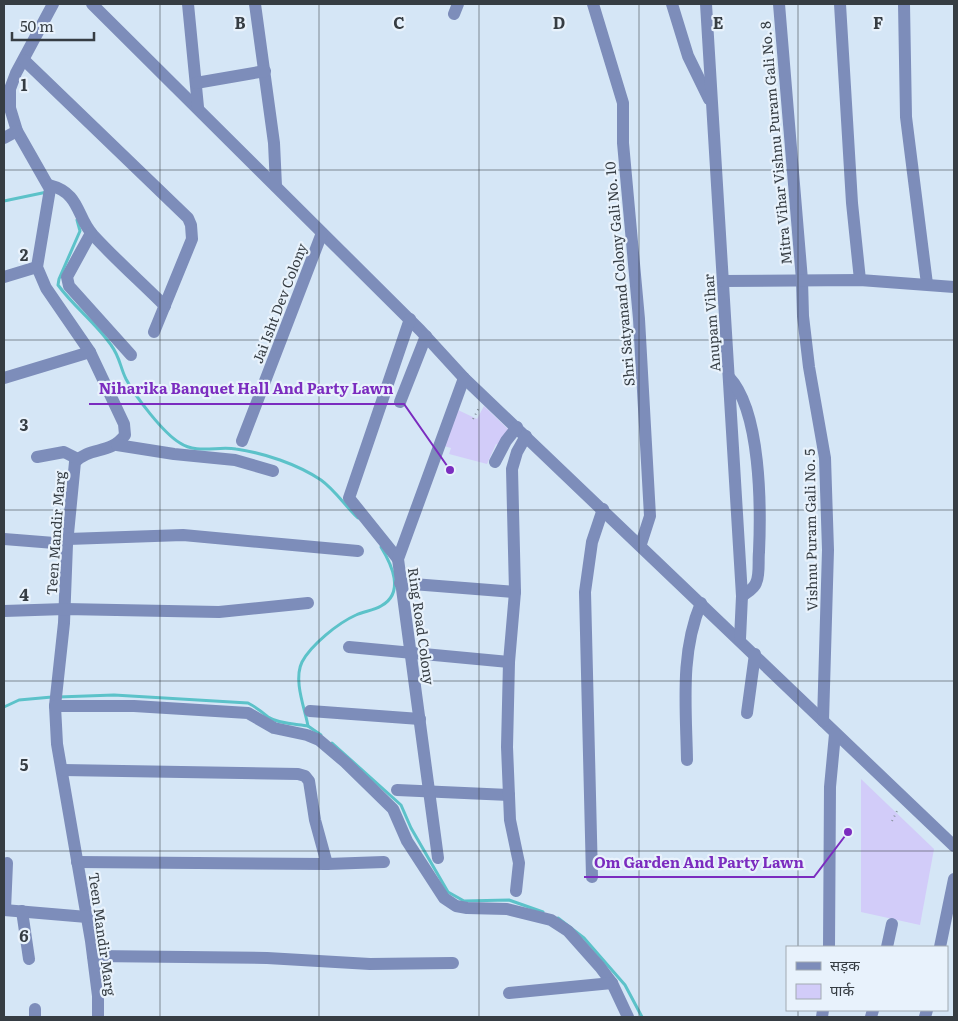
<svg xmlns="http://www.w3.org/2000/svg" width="958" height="1021" viewBox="0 0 958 1021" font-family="Literata,'Noto Sans Devanagari',serif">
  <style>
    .green { fill: #d2ccf9 }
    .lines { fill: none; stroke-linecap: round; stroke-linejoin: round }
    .stream { stroke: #5cc2c9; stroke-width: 3 }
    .path { stroke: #86929d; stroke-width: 2; stroke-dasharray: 1 4; stroke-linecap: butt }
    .minor { stroke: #7d8dba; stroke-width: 12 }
    .grid { fill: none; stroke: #363d43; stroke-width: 1; stroke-opacity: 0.55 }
    .labels { text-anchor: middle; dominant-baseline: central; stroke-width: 4.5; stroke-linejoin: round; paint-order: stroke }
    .street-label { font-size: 14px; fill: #363d43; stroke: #e8f2fc }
    .grid-label { font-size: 16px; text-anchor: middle; font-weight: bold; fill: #363d43; stroke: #e8f2fc; stroke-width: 4.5; stroke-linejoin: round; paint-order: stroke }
    .leader { fill: none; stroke: #7b2cbf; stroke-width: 2 }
    .callout-dot { fill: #7b2cbf; stroke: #e8f2fc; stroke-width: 2 }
    .callout-label { font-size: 15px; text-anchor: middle; font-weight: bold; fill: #7b2cbf; stroke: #e8f2fc; stroke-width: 4.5; stroke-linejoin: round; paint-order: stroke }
  </style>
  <rect width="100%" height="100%" fill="#d5e6f6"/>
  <g class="green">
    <path d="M 484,406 L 510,431 L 499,445 L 496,444 L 487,464 L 449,454 L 451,448 L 444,446 L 458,410 L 477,419 Z"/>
    <path d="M 861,779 L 934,849 L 920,925 L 861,912 Z"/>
  </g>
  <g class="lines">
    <g class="stream">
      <path d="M 4,201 L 47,192"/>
      <path d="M 77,220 L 80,231 L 59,279 L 58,285 C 74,307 96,323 111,345 C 120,357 120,367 126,379 C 135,396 163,433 180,443 C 196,454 218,446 236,449 C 264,453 297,464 321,480 C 335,490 346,507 358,518"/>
      <path d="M 58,697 L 114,695 L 248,703 C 256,707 261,711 268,717 C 279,724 296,724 308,726"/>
      <path d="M 4,707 L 19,700 L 52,697"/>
      <path d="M 321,735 L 308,726 C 305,709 293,680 302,662 C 311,645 338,623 356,615 C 364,611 373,611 381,606 C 405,593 392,565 381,547"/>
      <path d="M 332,743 L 401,805 L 411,828 L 448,892 L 464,901 L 509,900 L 543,912"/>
      <path d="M 558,918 L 584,938 L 625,985 L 642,1017"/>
    </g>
    <g class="path">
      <path d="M 473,419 L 479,408"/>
      <path d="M 892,821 L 898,809"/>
    </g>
    <g class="minor">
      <path d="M 53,4 L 16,73 L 10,89 L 10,108 L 17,131 L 50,189 L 37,267 L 46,288 L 90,352 L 124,424 L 125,435 C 110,455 91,446 75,462 L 67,544 L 64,623 L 55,706 L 57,744 L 91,941 L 98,996 L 98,1017"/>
      <path d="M 92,4 L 420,330 L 464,378 L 954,846"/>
      <path d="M 188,4 L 198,107"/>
      <path d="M 255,4 L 274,143 L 276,186"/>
      <path d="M 593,4 L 623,103 L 623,143 L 639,319 L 650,516 L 641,544"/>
      <path d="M 672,4 L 688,56 L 709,99"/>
      <path d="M 706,4 L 742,596 L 740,639"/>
      <path d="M 779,4 L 802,280 L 803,316 L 809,367 L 825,458 L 828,550 L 823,721"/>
      <path d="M 840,4 L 852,203 L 860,280"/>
      <path d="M 904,4 L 906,117 L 927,284"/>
      <path d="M 454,14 L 458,4"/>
      <path d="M 24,60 L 188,218 L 191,225 L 192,239 L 154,332"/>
      <path d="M 196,83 L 265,71"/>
      <path d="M 4,138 L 17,131"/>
      <path d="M 49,185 C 81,193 76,217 93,235 C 116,260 141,282 165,306"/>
      <path d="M 91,233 L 67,277 L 69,286 L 131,355"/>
      <path d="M 4,277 L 37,267"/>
      <path d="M 723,281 L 860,280 L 954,287"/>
      <path d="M 729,377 C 761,411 761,507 759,552 C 758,561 760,575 756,583 C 754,589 747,592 742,596"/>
      <path d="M 4,378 L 90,352"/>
      <path d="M 400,402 L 426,336"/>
      <path d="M 242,441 L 322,233"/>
      <path d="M 117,445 L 174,454 L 235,460 L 273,471"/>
      <path d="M 37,457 L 64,452 L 78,459"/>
      <path d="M 495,462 L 506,441 L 517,427"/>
      <path d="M 4,539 L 67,544"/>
      <path d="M 68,539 L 183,535 L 358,551"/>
      <path d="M 398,559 L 349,498 L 410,319"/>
      <path d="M 400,583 L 515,592"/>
      <path d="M 4,611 L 65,609 L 219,612 L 308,603"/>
      <path d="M 349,647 L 509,662"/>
      <path d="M 55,706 L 134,706 L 248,713 L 274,728 L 307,735 L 319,740 L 345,762 L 393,809 L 407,841 L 444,898 L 456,906 L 467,908 L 507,909 L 551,920 L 568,931 L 600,967 L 612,983 L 628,1017"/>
      <path d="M 310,711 L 420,719"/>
      <path d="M 747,713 L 755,654"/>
      <path d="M 687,760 C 686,706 680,653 701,603"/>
      <path d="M 63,770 L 298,774 L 305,776 L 309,781 L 315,820 L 327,864"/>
      <path d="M 397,790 L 509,795"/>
      <path d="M 438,858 L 398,559 L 464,378"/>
      <path d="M 77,862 L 327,864 L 384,862"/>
      <path d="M 592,877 L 585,592 L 592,542 L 603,509"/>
      <path d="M 516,891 L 519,863 L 510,820 L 507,747 L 509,662 L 515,592 L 512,469 L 517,452 L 526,436"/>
      <path d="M 4,910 L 87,917"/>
      <path d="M 5,910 L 7,863"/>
      <path d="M 22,911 L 29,959"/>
      <path d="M 829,947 L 830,787 L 835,734"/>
      <path d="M 887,947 L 892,924"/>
      <path d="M 940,947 L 954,879"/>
      <path d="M 93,956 L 267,958 L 370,964 L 453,963"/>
      <path d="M 509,993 L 612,983"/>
      <path d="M 35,1017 L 35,1009"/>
      <path d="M 822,1017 L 823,1010"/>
      <path d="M 871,1017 L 873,1010"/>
      <path d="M 925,1017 L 927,1010"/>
    </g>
  </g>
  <path class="grid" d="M 160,4 L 160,1017M 319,4 L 319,1017M 479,4 L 479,1017M 639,4 L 639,1017M 798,4 L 798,947M 4,170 L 954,170M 4,340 L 954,340M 4,510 L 954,510M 4,681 L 954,681M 4,851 L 954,851M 798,1010 L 798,1017"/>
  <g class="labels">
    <g class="street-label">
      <text transform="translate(775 143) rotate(-95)">Mitra Vihar Vishnu Puram Gali No. 8</text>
      <text transform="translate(619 274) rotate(-95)">Shri Satyanand Colony Gali No. 10</text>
      <text transform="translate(279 303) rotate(-69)">Jai Isht Dev Colony</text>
      <text transform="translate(711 323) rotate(-94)">Anupam Vihar</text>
      <text transform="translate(810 530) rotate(-91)">Vishnu Puram Gali No. 5</text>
      <text transform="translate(55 533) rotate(-86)">Teen Mandir Marg</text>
      <text transform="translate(422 626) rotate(82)">Ring Road Colony</text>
      <text transform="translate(103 934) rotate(82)">Teen Mandir Marg</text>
    </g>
  </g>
  <g class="grid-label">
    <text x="240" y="29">B</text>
    <text x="399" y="29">C</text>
    <text x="559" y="29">D</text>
    <text x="718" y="29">E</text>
    <text x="878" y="29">F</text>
    <text x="24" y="91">1</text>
    <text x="24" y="261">2</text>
    <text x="24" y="431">3</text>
    <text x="24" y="601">4</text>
    <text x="24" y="771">5</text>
    <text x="24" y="942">6</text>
  </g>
  <path class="leader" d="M450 470L404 404H89M848 832L814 877H584"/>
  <g class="callout-dot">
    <circle cx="450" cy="470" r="5"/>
    <circle cx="848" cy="832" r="5"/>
  </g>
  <g class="callout-label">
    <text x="246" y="394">Niharika Banquet Hall And Party Lawn</text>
    <text x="699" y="868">Om Garden And Party Lawn</text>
  </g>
  <rect width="958" height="1021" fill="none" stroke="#363d43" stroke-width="10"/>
  <rect x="786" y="946" width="162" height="65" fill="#e8f2fc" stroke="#a1aab2"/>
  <rect x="796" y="962" width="25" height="8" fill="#7d8dba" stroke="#a1aab2"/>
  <text x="830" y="971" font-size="15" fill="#363d43">सड़क</text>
  <rect x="796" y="984" width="25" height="15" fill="#d2ccf9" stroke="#a1aab2"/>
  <text x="830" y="996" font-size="15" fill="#363d43">पार्क</text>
  <path d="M12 32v8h82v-8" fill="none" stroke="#363d43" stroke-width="2.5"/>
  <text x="20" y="32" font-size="15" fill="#363d43" stroke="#e8f2fc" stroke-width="4" paint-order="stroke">50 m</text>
</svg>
